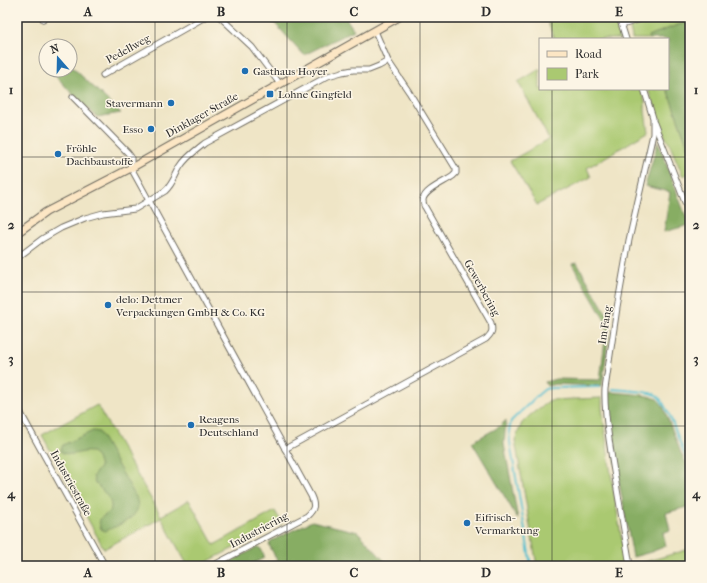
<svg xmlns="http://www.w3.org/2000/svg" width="707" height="583" viewBox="0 0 707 583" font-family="'IM FELL French Canon',serif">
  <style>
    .green { fill: #aac971; stroke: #6a7a4e }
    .forest { fill: #87ad63; stroke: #596c47 }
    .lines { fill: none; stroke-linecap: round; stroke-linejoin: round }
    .stream { stroke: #54bfd0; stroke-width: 2 }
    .minor-casing { stroke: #706c61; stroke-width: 7 }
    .secondary-casing { stroke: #706c61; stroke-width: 9 }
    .minor { stroke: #fff; stroke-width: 5 }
    .secondary { stroke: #fce6c4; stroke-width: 7 }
    .grid { fill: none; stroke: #2b2b2b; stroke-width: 1; stroke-opacity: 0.55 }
    .poi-dot { fill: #1f6fb2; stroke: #fcf5e5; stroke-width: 1.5 }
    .labels { text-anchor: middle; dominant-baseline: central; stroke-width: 3; stroke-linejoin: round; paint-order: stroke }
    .street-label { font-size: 11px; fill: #2b2b2b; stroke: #fcf5e5 }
    .poi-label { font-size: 11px; fill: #2b2b2b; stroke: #fcf5e5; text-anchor: start }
    .neatline { fill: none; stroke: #2b2b2b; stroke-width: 1.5 }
    .grid-label { font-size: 13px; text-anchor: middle; font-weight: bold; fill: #2b2b2b }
  </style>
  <rect width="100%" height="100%" fill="#fcf5e5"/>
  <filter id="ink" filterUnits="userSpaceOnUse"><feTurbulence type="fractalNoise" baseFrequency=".025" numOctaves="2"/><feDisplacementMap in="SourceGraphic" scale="8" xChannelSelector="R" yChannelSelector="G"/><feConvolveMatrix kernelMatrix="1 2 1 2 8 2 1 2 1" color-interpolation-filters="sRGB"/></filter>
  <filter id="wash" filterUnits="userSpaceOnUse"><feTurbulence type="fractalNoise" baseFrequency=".012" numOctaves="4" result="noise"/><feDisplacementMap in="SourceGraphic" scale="16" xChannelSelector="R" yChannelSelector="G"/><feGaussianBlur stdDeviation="0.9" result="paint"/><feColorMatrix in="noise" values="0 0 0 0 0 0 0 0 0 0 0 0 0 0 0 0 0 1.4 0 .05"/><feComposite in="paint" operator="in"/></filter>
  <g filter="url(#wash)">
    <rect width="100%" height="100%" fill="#efe5c6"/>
    <g class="green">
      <path d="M 546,17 L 614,17 L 622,39 L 554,39 Z"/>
      <path d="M 627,17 L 690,17 L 690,24 L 684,23 L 648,36 L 649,39 L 632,39 L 632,37 Z"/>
      <path d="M 540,69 L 540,89 L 641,89 L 645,101 L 645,111 L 648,132 L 587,168 L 591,177 L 537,205 L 510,161 L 549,139 L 518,82 Z"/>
      <path d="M 648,89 L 667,89 L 690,152 L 690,173 L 683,176 L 669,143 L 658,125 L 655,110 Z"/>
      <path d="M 602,398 L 602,408 L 610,468 L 626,566 L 537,566 L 515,440 L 522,423 L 529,416 L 550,400 Z"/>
      <path d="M 97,405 L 161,516 L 189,500 L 214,545 L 275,511 L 282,523 L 199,566 L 188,566 L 161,518 L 104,549 L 42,435 Z"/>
      <path d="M 690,549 L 690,566 L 638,566 L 638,564 Z"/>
    </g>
    <g class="forest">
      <path d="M 269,17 L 345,17 L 354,30 L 304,55 Z"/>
      <path d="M 684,23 L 690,24 L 690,152 L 667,89 L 668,89 L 668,39 L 649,39 L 648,36 Z"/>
      <path d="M 70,65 L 121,113 L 97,117 L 74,96 L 56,76 L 57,70 L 70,70 Z"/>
      <path d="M 658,142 L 689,225 L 664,232 L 670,192 L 645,186 Z"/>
      <path d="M 577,263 L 611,321 L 602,386 L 555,384 L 547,386 L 545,382 L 556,379 L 600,380 L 607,324 L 572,264 Z"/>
      <path d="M 609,392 C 620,393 647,394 657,399 C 659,401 661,403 663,406 L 681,453 L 685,461 L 690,467 L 690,506 L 666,513 L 670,530 L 663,533 L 666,546 L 651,552 L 633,557 L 615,460 L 608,405 Z"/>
      <path d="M 506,420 L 504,444 L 518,519 L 472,442 L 499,427 Z"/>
      <path d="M 93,431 L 99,432 L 104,441 L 136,497 C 137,501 139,505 137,510 C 133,520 115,527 105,531 L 101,529 C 94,513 112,518 111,506 C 111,499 104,492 99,487 C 99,487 95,483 95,483 C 94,481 94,479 93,476 L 100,467 L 97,458 L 92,452 C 78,450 75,458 61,452 L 61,448 L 63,445 Z"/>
      <path d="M 312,521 L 358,532 L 389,566 L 266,566 L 277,560 L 269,545 L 271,541 Z"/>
      <path d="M 258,547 L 261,549 L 264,555 L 264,558 L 248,566 L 222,566 Z"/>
    </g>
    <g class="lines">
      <g class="stream">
        <path d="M 613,389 C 622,390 649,391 656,395 C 666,401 675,429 679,440 C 682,447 684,456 690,462"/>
        <path d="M 531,566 L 510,442 L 509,431 L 511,421 L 539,394 L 545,389 L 552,388 L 601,387"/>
      </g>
    </g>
  </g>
  <g filter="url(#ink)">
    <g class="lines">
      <defs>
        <g id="minor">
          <path d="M 220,17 L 252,47 L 280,84"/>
          <path d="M 619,17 L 626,39"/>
          <path d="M 43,19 L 46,17"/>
          <path d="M 622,25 L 647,17"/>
          <path d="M 375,31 L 388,61"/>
          <path d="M 103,75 L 205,17"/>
          <path d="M 73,97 L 128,153 L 131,157 L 131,168 L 136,177 L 311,496 C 315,505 315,509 307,516 L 212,566"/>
          <path d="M 654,123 L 690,215"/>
          <path d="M 17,258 L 42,239 L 61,228 L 85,218 L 103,213 L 135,209 L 165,191 C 173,184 175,175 180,167 C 186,157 196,150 205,143 L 328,76 L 342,72 L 353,70 L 369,70 L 379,66 L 388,61 L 409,92 L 456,169 L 456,173 L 453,176 C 445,182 424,190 423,200 C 423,202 424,206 425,207 L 491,323 C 493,331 492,333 486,339 L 285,449"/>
          <path d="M 19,410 L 105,566"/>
          <path d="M 630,566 C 624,528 617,491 611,453 C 608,431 604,411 605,389 L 617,308 L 629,240 L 653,134 L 653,118 L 644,89"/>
        </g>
        <path id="secondary" d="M 17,233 L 46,212 L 131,168 L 399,17"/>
      </defs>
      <use href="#minor" class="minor-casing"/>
      <use href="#secondary" class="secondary-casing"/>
      <use href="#minor" class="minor"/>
      <use href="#secondary" class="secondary"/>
    </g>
  </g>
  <path class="grid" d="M 155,17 L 155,566M 287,17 L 287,566M 420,17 L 420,566M 552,17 L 552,39M 552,89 L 552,566M 17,157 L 690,157M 17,292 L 690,292M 17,426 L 690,426"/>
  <g class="poi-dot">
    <circle cx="245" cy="71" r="4"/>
    <rect x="266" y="90" width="8" height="8" rx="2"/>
    <circle cx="171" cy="103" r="4"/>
    <circle cx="151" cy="129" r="4"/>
    <circle cx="58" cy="154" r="4"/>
    <circle cx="108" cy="305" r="4"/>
    <circle cx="191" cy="425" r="4"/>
    <circle cx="467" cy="523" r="4"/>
  </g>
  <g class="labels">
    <g class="street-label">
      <text transform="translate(128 49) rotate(-29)">Pedellweg</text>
      <text transform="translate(202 115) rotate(-29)">Dinklager Straße</text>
      <text transform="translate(482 288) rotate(61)">Gewerbering</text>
      <text transform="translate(605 325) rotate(-81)">Im Fang</text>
      <text transform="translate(71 483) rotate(61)">Industriestraße</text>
      <text transform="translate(259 530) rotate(-28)">Industriering</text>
    </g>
    <g class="poi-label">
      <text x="253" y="71">Gasthaus Hoyer</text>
      <text x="278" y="94">Lohne Gingfeld</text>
      <text x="163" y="103" text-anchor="end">Stavermann</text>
      <text x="143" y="129" text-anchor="end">Esso</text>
      <text x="66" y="148">Fröhle<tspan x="66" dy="13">Dachbaustoffe</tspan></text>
      <text x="116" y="299">delo: Dettmer<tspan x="116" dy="13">Verpackungen GmbH &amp; Co. KG</tspan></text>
      <text x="199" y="419">Reagens<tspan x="199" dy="13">Deutschland</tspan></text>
      <text x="475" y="517">Eifrisch-<tspan x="475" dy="13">Vermarktung</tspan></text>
    </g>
  </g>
  <rect width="707" height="583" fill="none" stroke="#fcf5e5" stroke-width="44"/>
  <rect x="539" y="38" width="130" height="52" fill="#fcf5e5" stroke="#a8a49b"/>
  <rect x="547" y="51" width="20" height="6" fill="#fce6c4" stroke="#a8a49b"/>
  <text x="575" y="58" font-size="12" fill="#2b2b2b">Road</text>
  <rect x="547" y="68" width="20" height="12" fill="#aac971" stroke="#a8a49b"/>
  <text x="575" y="78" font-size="12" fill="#2b2b2b">Park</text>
  <g transform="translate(58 58) rotate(340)"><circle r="19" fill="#fcf5e5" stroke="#a8a49b"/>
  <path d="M0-3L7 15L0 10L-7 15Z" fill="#1f6fb2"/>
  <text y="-6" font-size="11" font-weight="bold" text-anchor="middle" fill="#2b2b2b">N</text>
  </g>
  <rect x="22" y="22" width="663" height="539" class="neatline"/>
  <g class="grid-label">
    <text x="88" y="16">A</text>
    <text x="221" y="16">B</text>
    <text x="354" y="16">C</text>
    <text x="486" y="16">D</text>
    <text x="619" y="16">E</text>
    <text x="11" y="94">1</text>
    <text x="696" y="94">1</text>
    <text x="11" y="229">2</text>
    <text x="696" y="229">2</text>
    <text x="11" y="363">3</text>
    <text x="696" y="363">3</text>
    <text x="11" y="498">4</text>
    <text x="696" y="498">4</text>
    <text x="88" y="577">A</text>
    <text x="221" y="577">B</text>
    <text x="354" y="577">C</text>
    <text x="486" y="577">D</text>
    <text x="619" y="577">E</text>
  </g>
</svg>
